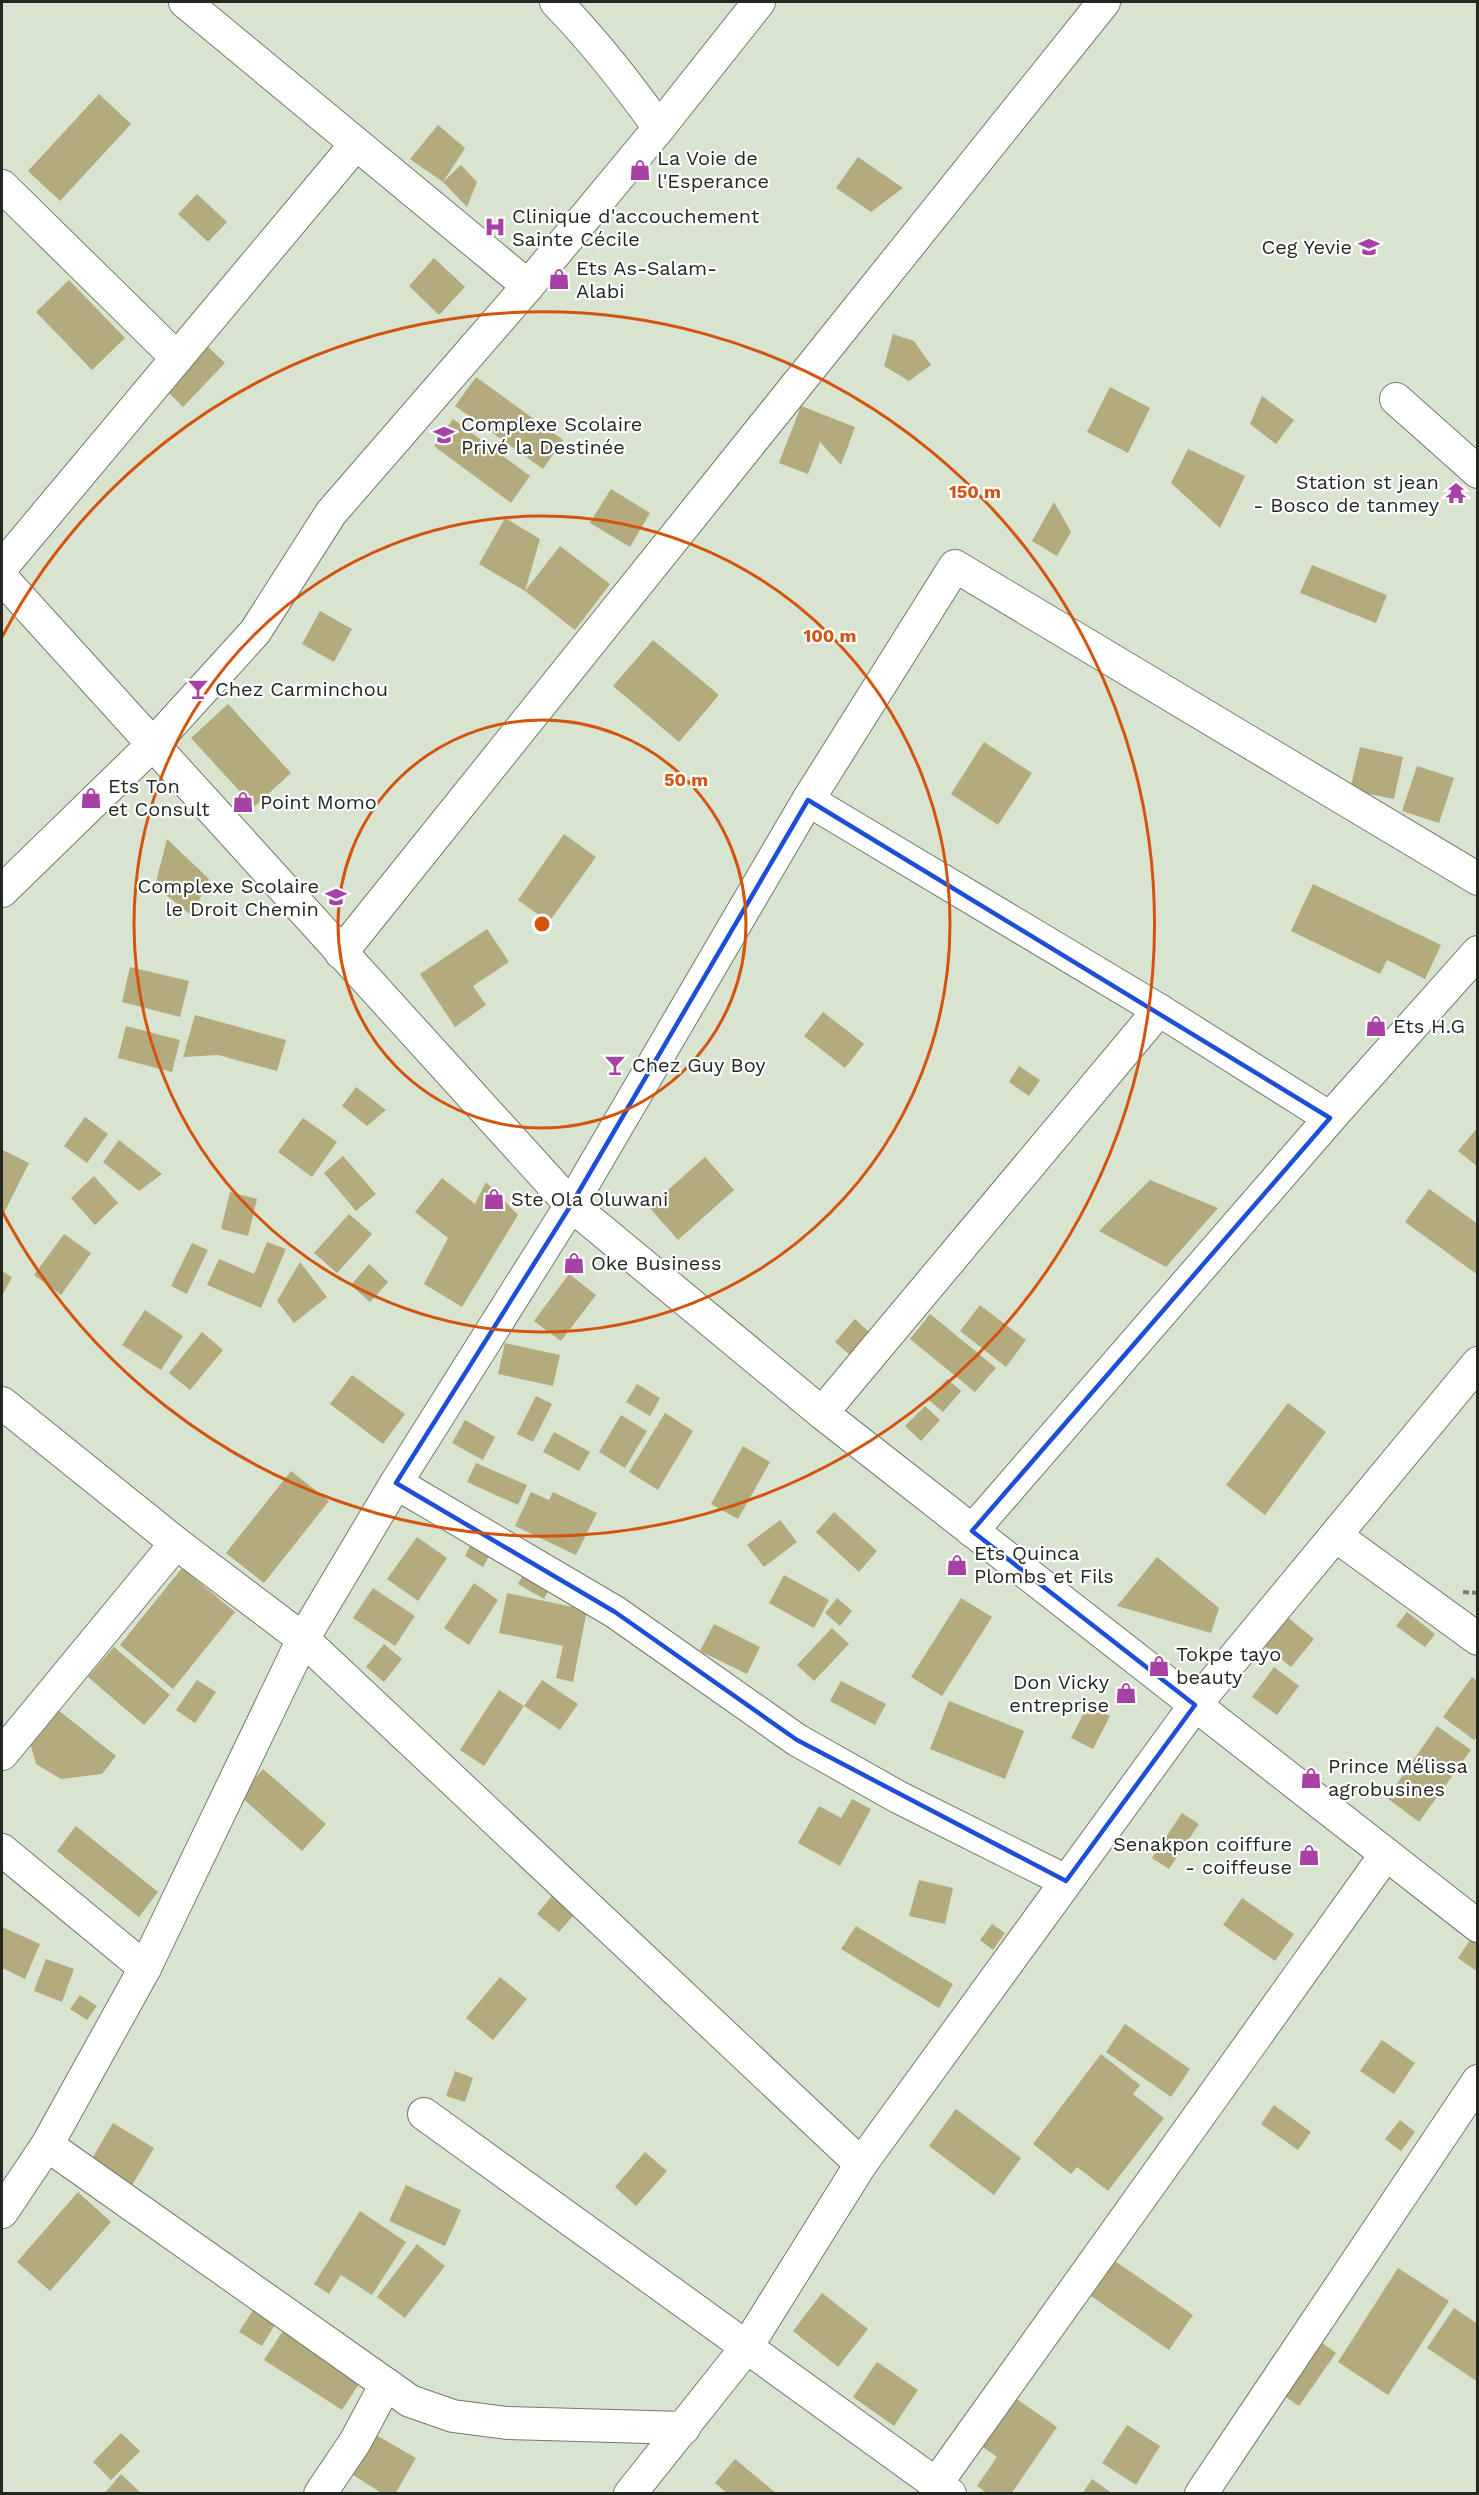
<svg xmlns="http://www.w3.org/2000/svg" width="1479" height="2495" viewBox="0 0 1479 2495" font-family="'Work Sans',sans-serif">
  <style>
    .building { fill: #b3aa7d }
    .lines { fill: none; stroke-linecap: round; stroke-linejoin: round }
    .minor-casing { stroke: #717b69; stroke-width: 34 }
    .path { stroke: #7a8174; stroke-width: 4; stroke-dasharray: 6 3; stroke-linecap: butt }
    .minor { stroke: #fff; stroke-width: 32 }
    .marked { fill: none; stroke: #1d4ed8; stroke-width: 4.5; stroke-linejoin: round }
    .ring { fill: none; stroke: #d4540e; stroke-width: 3 }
    .labels { text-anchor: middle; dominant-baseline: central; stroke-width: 4.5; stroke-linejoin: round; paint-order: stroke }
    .poi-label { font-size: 20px; fill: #232720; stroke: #fff; text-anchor: start }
    .centre { fill: #d4540e; stroke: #fff; stroke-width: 3 }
    .ring-label { font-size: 18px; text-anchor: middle; font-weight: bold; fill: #d4540e; stroke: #fff; stroke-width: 4.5; stroke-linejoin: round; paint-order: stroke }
  </style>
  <rect width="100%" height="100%" fill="#d9e4d0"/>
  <g class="building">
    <path d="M 99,94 L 131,124 L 60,201 L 28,171 Z"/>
    <path d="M 438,125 L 465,148 L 443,182 L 461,165 L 477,182 L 467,207 L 443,182 L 410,159 Z"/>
    <path d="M 858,157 L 903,188 L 871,212 L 836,188 Z"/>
    <path d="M 197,194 L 227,222 L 208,242 L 178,214 Z"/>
    <path d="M 434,258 L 465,287 L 439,315 L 409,286 Z"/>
    <path d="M 69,280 L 125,338 L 92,370 L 36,312 Z"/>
    <path d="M 893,334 L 914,341 L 931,365 L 909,381 L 884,366 Z"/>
    <path d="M 205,344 L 225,363 L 183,407 L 163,387 Z"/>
    <path d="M 476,377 L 563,440 L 543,469 L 455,406 Z"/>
    <path d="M 1110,387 L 1150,408 L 1128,453 L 1087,432 Z"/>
    <path d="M 1262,396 L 1294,420 L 1276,444 L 1250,424 Z"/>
    <path d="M 801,406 L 855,427 L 841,465 L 820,442 L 808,474 L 779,463 Z"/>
    <path d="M 453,419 L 530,476 L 511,503 L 434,446 Z"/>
    <path d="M 1188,449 L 1245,476 L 1220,528 L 1171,483 Z"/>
    <path d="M 611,489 L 650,513 L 630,547 L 590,523 Z"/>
    <path d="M 1054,502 L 1071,532 L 1057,556 L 1032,541 Z"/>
    <path d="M 505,518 L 540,539 L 525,591 L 479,564 Z"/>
    <path d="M 560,546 L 610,584 L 575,630 L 525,591 Z"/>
    <path d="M 1312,565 L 1387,595 L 1376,623 L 1300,593 Z"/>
    <path d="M 320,611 L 352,629 L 334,662 L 302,644 Z"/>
    <path d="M 653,640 L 719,695 L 679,742 L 613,686 Z"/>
    <path d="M 228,704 L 291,773 L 254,807 L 191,738 Z"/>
    <path d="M 984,742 L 1032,773 L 998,825 L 951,794 Z"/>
    <path d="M 1360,747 L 1403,757 L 1394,799 L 1350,790 Z"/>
    <path d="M 1417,766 L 1454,778 L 1439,823 L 1402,811 Z"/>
    <path d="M 564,834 L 596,857 L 549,922 L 518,900 Z"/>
    <path d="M 167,839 L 209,879 L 192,916 L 155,886 Z"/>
    <path d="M 1313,884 L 1441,945 L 1425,979 L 1387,960 L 1380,974 L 1291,931 Z"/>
    <path d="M 487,929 L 509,962 L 473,986 L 486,1005 L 455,1027 L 420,974 Z"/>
    <path d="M 130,967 L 189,981 L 180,1017 L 122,1002 Z"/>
    <path d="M 823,1012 L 864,1044 L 845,1068 L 804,1036 Z"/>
    <path d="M 195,1015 L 286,1040 L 277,1071 L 218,1055 L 183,1057 Z"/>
    <path d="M 126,1026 L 180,1040 L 172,1072 L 118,1058 Z"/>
    <path d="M 1019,1066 L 1040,1080 L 1029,1096 L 1009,1082 Z"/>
    <path d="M 356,1087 L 386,1110 L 367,1126 L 342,1106 Z"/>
    <path d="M 85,1117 L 108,1134 L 87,1163 L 64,1146 Z"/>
    <path d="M 303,1118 L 337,1142 L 312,1177 L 278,1152 Z"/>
    <path d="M 1478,1127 L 1478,1167 L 1458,1151 Z"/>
    <path d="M 119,1140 L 162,1174 L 139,1191 L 103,1162 Z"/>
    <path d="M 3,1150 L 29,1163 L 2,1217 L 2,1152 Z"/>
    <path d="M 343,1156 L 376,1194 L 356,1211 L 324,1173 Z"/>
    <path d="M 705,1157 L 734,1190 L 678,1240 L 649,1207 Z"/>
    <path d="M 94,1176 L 118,1203 L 95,1225 L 71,1198 Z"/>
    <path d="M 442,1178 L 475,1204 L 486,1182 L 518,1215 L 462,1307 L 424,1284 L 448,1238 L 415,1212 Z"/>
    <path d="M 1150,1180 L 1218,1208 L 1166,1267 L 1099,1231 Z"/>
    <path d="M 1429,1189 L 1478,1224 L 1478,1275 L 1405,1222 Z"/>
    <path d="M 230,1192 L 257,1199 L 248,1236 L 221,1229 Z"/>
    <path d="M 349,1214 L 372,1234 L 337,1273 L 314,1253 Z"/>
    <path d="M 64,1234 L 91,1253 L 61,1295 L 34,1275 Z"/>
    <path d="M 267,1242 L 286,1249 L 261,1308 L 207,1285 L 219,1259 L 254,1274 Z"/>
    <path d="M 192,1243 L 208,1250 L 187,1294 L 171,1286 Z"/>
    <path d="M 300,1262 L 327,1297 L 294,1323 L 277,1301 Z"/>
    <path d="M 369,1264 L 388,1282 L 370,1302 L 351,1285 Z"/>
    <path d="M 2,1271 L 12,1277 L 2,1296 Z"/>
    <path d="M 569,1274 L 596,1295 L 561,1341 L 534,1321 Z"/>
    <path d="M 980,1305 L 1026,1340 L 1006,1367 L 960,1331 Z"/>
    <path d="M 145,1310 L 183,1336 L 161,1370 L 122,1345 Z"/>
    <path d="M 930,1314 L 996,1368 L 975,1392 L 910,1339 Z"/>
    <path d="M 855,1319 L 870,1333 L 850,1355 L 835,1342 Z"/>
    <path d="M 202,1332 L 223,1350 L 190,1390 L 169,1373 Z"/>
    <path d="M 505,1343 L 560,1355 L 553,1386 L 498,1374 Z"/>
    <path d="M 352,1375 L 405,1414 L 383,1444 L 330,1404 Z"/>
    <path d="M 947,1379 L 961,1391 L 943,1412 L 929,1400 Z"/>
    <path d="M 637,1384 L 660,1398 L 650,1416 L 626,1402 Z"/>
    <path d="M 536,1396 L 552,1404 L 533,1442 L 517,1434 Z"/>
    <path d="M 1288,1403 L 1326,1432 L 1265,1515 L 1226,1485 Z"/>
    <path d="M 925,1406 L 940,1420 L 921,1441 L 905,1426 Z"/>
    <path d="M 665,1413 L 693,1431 L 658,1490 L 629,1472 Z"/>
    <path d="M 621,1415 L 647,1431 L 625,1468 L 599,1452 Z"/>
    <path d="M 465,1420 L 495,1437 L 483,1460 L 452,1443 Z"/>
    <path d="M 554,1432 L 590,1452 L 579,1471 L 543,1452 Z"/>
    <path d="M 743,1446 L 770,1462 L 738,1519 L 711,1504 Z"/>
    <path d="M 476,1463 L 527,1485 L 518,1505 L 467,1482 Z"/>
    <path d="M 291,1471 L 329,1501 L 264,1583 L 226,1553 Z"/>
    <path d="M 531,1492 L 549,1500 L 553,1492 L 597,1513 L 576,1555 L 515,1526 Z"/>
    <path d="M 834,1512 L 877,1551 L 859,1572 L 816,1532 Z"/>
    <path d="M 780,1520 L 797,1542 L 764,1567 L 747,1545 Z"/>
    <path d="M 417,1537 L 447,1558 L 418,1601 L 387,1579 Z"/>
    <path d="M 474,1538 L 493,1549 L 483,1567 L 465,1556 Z"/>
    <path d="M 1157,1557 L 1219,1608 L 1211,1633 L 1117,1606 Z"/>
    <path d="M 182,1568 L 235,1612 L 173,1689 L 120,1645 Z"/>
    <path d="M 524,1573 L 550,1588 L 544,1599 L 518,1584 Z"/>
    <path d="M 784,1575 L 829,1600 L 814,1628 L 769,1603 Z"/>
    <path d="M 474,1583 L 498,1600 L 469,1645 L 444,1628 Z"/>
    <path d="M 373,1588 L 415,1616 L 395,1646 L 353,1618 Z"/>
    <path d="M 507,1593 L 587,1610 L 573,1682 L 556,1678 L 563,1646 L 499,1633 Z"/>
    <path d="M 837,1598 L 852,1611 L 840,1626 L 825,1613 Z"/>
    <path d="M 961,1598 L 992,1617 L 942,1696 L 911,1677 Z"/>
    <path d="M 1407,1612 L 1435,1634 L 1425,1647 L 1396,1626 Z"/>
    <path d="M 1285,1615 L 1314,1639 L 1291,1667 L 1262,1644 Z"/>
    <path d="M 714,1624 L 760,1647 L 747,1674 L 700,1651 Z"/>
    <path d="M 832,1628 L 849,1644 L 814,1681 L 797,1665 Z"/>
    <path d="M 384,1644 L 402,1659 L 384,1682 L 366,1667 Z"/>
    <path d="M 114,1647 L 170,1695 L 144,1725 L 88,1677 Z"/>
    <path d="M 1274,1667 L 1299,1686 L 1277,1715 L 1252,1697 Z"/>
    <path d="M 1472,1677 L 1478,1682 L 1478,1736 L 1474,1740 L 1443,1717 Z"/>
    <path d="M 197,1680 L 216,1692 L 195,1723 L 176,1710 Z"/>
    <path d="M 542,1680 L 578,1704 L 560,1730 L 524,1706 Z"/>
    <path d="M 841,1681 L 886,1704 L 875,1725 L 830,1701 Z"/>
    <path d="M 499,1690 L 524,1706 L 484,1766 L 460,1750 Z"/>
    <path d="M 949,1701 L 1024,1731 L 1005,1779 L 930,1749 Z"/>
    <path d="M 1088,1705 L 1110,1716 L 1093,1749 L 1071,1738 Z"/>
    <path d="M 53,1706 L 116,1756 L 102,1774 L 61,1779 L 36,1764 L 29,1739 Z"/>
    <path d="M 1437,1726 L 1471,1750 L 1419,1822 L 1387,1798 Z"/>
    <path d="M 263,1769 L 326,1824 L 302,1851 L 240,1796 Z"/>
    <path d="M 852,1799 L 871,1809 L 840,1866 L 798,1843 L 819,1806 L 841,1818 Z"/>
    <path d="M 1182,1813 L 1199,1824 L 1169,1869 L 1152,1858 Z"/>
    <path d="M 76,1826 L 158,1892 L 139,1917 L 57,1851 Z"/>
    <path d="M 919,1880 L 953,1888 L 945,1924 L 909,1916 Z"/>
    <path d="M 557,1890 L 579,1909 L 559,1932 L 537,1914 Z"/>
    <path d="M 1242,1898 L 1294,1934 L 1275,1961 L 1223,1925 Z"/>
    <path d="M 992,1924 L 1005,1933 L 993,1950 L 980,1940 Z"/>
    <path d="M 856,1926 L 953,1984 L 939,2008 L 841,1949 Z"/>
    <path d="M 2,1927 L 40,1944 L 25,1979 L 2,1968 Z"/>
    <path d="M 1472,1937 L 1478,1941 L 1478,1972 L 1458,1958 Z"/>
    <path d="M 46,1959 L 74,1969 L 62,2002 L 34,1991 Z"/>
    <path d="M 500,1977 L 527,1999 L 493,2040 L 466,2018 Z"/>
    <path d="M 80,1995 L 97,2006 L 87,2020 L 70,2009 Z"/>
    <path d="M 1125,2024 L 1190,2069 L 1171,2097 L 1106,2052 Z"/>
    <path d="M 1382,2040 L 1415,2063 L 1394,2094 L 1360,2071 Z"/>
    <path d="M 1101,2054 L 1140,2085 L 1133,2094 L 1164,2118 L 1108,2191 L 1077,2167 L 1071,2174 L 1033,2144 Z"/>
    <path d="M 455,2071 L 473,2078 L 465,2102 L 446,2096 Z"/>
    <path d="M 1274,2105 L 1311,2132 L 1298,2150 L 1261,2124 Z"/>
    <path d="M 956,2109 L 1021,2158 L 994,2195 L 929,2146 Z"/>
    <path d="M 1400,2120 L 1415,2132 L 1401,2151 L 1385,2139 Z"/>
    <path d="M 113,2123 L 154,2148 L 131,2187 L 90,2162 Z"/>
    <path d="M 645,2152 L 667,2171 L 636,2206 L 615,2187 Z"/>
    <path d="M 406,2185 L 461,2210 L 445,2246 L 389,2221 Z"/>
    <path d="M 78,2192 L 111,2222 L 50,2291 L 17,2262 Z"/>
    <path d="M 360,2211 L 406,2242 L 372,2295 L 341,2275 L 329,2294 L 314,2284 Z"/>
    <path d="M 417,2244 L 445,2266 L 405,2318 L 377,2297 Z"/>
    <path d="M 1115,2261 L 1193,2315 L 1169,2350 L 1091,2296 Z"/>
    <path d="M 1398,2268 L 1449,2301 L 1388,2395 L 1338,2362 Z"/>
    <path d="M 822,2293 L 868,2329 L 838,2367 L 793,2331 Z"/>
    <path d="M 257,2304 L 279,2318 L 262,2346 L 239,2332 Z"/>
    <path d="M 1454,2308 L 1478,2324 L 1478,2382 L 1427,2348 Z"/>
    <path d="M 286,2326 L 364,2376 L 342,2410 L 264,2360 Z"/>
    <path d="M 1321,2342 L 1336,2353 L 1299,2406 L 1283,2395 Z"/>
    <path d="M 877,2362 L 918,2390 L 894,2426 L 853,2397 Z"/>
    <path d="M 1014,2397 L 1057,2427 L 1011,2494 L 988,2494 L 977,2486 L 997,2457 L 980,2445 Z"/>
    <path d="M 1127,2425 L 1160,2446 L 1136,2485 L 1102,2463 Z"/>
    <path d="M 121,2433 L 140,2451 L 111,2480 L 93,2462 Z"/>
    <path d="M 376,2435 L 416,2458 L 395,2494 L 383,2494 L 353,2475 Z"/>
    <path d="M 735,2459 L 777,2494 L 728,2494 L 715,2483 Z"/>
    <path d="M 121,2474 L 142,2494 L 104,2494 Z"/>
    <path d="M 1092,2479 L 1113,2494 L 1082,2494 Z"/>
  </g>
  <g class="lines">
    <defs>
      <g id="minor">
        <path d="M 185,2 L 528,286"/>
        <path d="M 556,2 C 594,41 627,83 659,128"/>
        <path d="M 2,186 L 177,358"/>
        <path d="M 1396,399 L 1478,472"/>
        <path d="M 2,567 L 356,144"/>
        <path d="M 2,578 L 571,1205 L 822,1413 L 1478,1926"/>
        <path d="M 808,800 L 1159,1010 L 1330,1118"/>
        <path d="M 2,891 L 154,743 L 255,632 L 331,513 L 528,286 L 659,128 L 759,2"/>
        <path d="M 341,953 L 1104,2"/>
        <path d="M 2,1403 L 176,1543 L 303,1639 L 861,2164"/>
        <path d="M 822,1413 L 1159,1010"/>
        <path d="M 396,1483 L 615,1612 L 797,1740 L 898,1797 L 1066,1881"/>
        <path d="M 972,1531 L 1330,1118 L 1478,952"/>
        <path d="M 1336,1536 L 1478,1639"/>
        <path d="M 2,1754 L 176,1543"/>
        <path d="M 2,1850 L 145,1968"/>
        <path d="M 424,2114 L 950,2494"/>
        <path d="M 47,2145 L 410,2401 L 453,2416 L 507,2423 L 684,2428"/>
        <path d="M 2,2212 L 47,2145 L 145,1968 L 303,1639 L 396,1483 L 571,1205 L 808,800 L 955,566 L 1478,879"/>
        <path d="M 936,2484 L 1386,1854"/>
        <path d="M 320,2494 L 355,2442 L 386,2384"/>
        <path d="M 630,2494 L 746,2348 L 861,2164 L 1195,1705 L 1478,1363"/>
        <path d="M 1201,2494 L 1478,2081"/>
      </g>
    </defs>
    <use href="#minor" class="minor-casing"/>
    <path class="path" d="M 1463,1592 L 1478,1593"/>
    <use href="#minor" class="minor"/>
  </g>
  <path class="marked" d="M 808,800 L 1330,1118 L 972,1531 L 1195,1705 L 1066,1881 L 797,1740 L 615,1612 L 396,1483 L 571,1205 Z"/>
  <g class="ring">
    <circle cx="542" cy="924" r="204"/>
    <circle cx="542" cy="924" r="408"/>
    <path d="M2 637A612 612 0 1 1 2 1211"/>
  </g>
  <defs>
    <symbol id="shop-bare" viewBox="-9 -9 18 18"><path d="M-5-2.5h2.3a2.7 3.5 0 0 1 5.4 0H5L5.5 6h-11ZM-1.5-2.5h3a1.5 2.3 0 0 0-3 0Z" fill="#a841a5" stroke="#fff" stroke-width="2.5" paint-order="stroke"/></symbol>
    <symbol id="hospital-bare" viewBox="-9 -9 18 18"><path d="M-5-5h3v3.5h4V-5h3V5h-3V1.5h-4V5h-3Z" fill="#a841a5" stroke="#fff" stroke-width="2.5" paint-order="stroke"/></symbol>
    <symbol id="school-bare" viewBox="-9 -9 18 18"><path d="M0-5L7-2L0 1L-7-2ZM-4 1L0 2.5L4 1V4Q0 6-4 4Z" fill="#a841a5" stroke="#fff" stroke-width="2.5" paint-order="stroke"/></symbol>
    <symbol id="temple-bare" viewBox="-9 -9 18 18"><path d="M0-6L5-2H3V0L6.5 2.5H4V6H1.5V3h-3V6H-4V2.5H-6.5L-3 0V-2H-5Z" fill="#a841a5" stroke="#fff" stroke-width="2.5" paint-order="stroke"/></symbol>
    <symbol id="bar-bare" viewBox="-9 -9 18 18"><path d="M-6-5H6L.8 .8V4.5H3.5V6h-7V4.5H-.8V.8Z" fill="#a841a5" stroke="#fff" stroke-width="2.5" paint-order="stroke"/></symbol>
  </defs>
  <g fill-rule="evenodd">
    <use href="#shop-bare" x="625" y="155" width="30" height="30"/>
    <use href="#hospital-bare" x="480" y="212" width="30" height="30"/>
    <use href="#school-bare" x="1354" y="232" width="30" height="30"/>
    <use href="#shop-bare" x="544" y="264" width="30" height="30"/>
    <use href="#school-bare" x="429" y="420" width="30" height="30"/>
    <use href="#temple-bare" x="1441" y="478" width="30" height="30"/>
    <use href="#bar-bare" x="183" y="674" width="30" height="30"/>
    <use href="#shop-bare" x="76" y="783" width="30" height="30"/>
    <use href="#shop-bare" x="228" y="787" width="30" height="30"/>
    <use href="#school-bare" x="321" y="882" width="30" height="30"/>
    <use href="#shop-bare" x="1361" y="1011" width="30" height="30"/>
    <use href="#bar-bare" x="600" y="1050" width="30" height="30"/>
    <use href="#shop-bare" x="479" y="1184" width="30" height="30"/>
    <use href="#shop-bare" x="559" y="1248" width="30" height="30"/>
    <use href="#shop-bare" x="942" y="1550" width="30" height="30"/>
    <use href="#shop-bare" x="1144" y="1651" width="30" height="30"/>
    <use href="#shop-bare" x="1111" y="1678" width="30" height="30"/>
    <use href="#shop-bare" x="1296" y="1763" width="30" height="30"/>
    <use href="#shop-bare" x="1294" y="1840" width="30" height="30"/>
  </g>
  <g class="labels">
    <g class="poi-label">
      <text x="657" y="158">La Voie de<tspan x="657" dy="23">l'Esperance</tspan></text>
      <text x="512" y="216">Clinique d'accouchement<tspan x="512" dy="23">Sainte Cécile</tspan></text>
      <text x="1352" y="247" text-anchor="end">Ceg Yevie</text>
      <text x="576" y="268">Ets As-Salam-<tspan x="576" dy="23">Alabi</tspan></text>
      <text x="461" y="424">Complexe Scolaire<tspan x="461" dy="23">Privé la Destinée</tspan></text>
      <text x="1439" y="482" text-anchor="end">Station st jean<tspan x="1439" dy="23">- Bosco de tanmey</tspan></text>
      <text x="215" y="689">Chez Carminchou</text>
      <text x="108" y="786">Ets Ton<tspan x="108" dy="23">et Consult</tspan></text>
      <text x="260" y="802">Point Momo</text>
      <text x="319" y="886" text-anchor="end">Complexe Scolaire<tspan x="319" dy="23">le Droit Chemin</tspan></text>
      <text x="1393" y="1026">Ets H.G</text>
      <text x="632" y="1065">Chez Guy Boy</text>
      <text x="511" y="1199">Ste Ola Oluwani</text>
      <text x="591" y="1263">Oke Business</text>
      <text x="974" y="1553">Ets Quinca<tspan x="974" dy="23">Plombs et Fils</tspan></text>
      <text x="1176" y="1654">Tokpe tayo<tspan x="1176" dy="23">beauty</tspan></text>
      <text x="1109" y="1682" text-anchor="end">Don Vicky<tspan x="1109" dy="23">entreprise</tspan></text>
      <text x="1328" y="1766">Prince Mélissa<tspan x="1328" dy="23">agrobusines</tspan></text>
      <text x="1292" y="1844" text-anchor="end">Senakpon coiffure<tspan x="1292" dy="23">- coiffeuse</tspan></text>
    </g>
  </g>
  <circle cx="542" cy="924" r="9" class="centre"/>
  <g class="ring-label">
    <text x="975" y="498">150 m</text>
    <text x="830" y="642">100 m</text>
    <text x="686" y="786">50 m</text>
  </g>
  <rect width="1479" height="2495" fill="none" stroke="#232720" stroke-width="6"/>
</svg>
